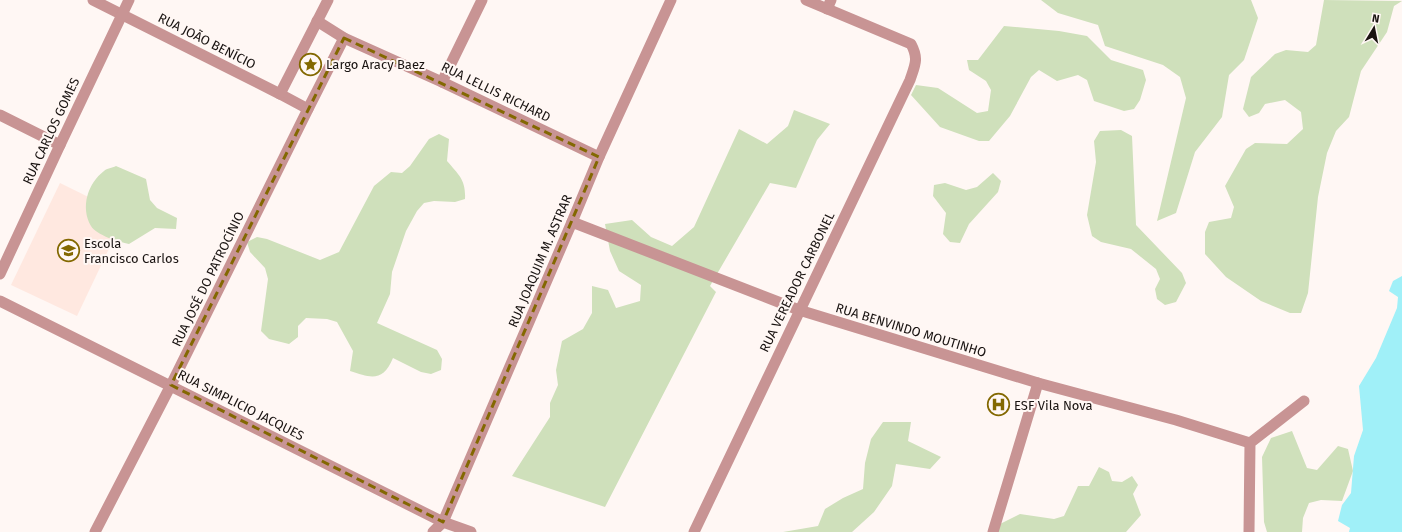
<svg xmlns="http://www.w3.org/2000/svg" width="1402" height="532" viewBox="0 0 1402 532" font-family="'Fira Sans',sans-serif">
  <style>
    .built { fill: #ffe8e0 }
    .green { fill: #cfe0bb }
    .water { fill: #a0f0f8 }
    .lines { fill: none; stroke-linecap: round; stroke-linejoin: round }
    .minor { stroke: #c89494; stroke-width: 11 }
    .marked { fill: none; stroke: #836801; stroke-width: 3; stroke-dasharray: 8 5; stroke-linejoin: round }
    .labels { text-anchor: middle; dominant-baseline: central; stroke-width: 4; stroke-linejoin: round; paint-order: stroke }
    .street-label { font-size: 13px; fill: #191311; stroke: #fff7f4 }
    .poi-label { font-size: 13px; fill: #191311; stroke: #fff7f4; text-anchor: start }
  </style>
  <rect width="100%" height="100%" fill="#fff7f4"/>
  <path class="built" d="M 60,183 L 125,215 L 77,316 L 11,285 Z"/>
  <g class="green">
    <path d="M 1041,0 L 1251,0 L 1258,18 L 1244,60 L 1229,75 L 1222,117 L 1195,152 L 1176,213 L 1157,221 L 1186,98 L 1180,77 L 1163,65 L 1105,46 L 1098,25 L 1058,13 Z"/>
    <path d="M 1324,0 L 1402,1 L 1394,6 L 1387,32 L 1361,71 L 1349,117 L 1336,131 L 1327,153 L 1318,197 L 1308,293 L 1301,313 L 1290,313 L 1261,301 L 1226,277 L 1205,254 L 1205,232 L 1209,222 L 1231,218 L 1234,207 L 1225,186 L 1246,149 L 1255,143 L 1287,144 L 1303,129 L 1301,112 L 1285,100 L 1265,104 L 1259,113 L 1249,117 L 1243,109 L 1251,77 L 1275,54 L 1286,50 L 1308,52 L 1316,45 Z"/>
    <path d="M 1004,26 L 1059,31 L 1087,36 L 1111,60 L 1143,70 L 1146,80 L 1140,100 L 1134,109 L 1124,111 L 1094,101 L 1087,80 L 1078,75 L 1057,81 L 1039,70 L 1031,77 L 1010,116 L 989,141 L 979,141 L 940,127 L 911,95 L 916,85 L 938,88 L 977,113 L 988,111 L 991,90 L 986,81 L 969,70 L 967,60 L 978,60 Z"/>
    <path d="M 794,110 L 830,124 L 817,140 L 796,188 L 770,183 L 710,286 L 716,292 L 605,507 L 512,476 L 550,417 L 550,403 L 558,385 L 556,370 L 562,341 L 583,329 L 592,313 L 592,286 L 608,290 L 616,308 L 640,301 L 641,285 L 619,271 L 610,251 L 605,224 L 632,220 L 651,237 L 672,246 L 694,227 L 739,129 L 767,144 L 788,126 Z"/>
    <path d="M 1121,130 L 1132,136 L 1136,225 L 1182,273 L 1186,283 L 1176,302 L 1165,305 L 1157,299 L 1155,289 L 1160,279 L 1156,269 L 1131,249 L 1101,242 L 1092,236 L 1087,215 L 1096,162 L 1094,141 L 1100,131 Z"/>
    <path d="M 439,134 L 449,139 L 447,161 C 459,175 466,180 465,199 L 455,202 L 434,201 L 424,203 L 417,211 L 406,231 L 392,272 L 390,294 L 377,323 L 437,350 L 442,359 L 441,370 L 431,374 L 421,372 L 393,358 C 383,382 371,378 350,371 L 353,351 L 337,322 L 327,319 L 306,318 L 298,326 L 298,337 L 289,344 L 269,339 L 261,331 L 268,279 L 265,268 L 250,252 L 247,242 L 257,237 L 267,239 L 320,260 L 339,252 L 374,186 L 391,172 L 402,173 L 410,166 L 429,139 Z"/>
    <path d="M 116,166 L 146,179 L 150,200 L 157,208 L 177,218 L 176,229 L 155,228 L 129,244 C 119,242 96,235 91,226 C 80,207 88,183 104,171 C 107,168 112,168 116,166 Z"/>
    <path d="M 993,173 L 1001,181 L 998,192 L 969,224 L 960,243 L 950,242 L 943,234 L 946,213 L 933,196 L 934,185 L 945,183 L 966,190 L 977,187 Z"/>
    <path d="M 883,422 L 911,422 L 908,441 L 941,457 L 930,469 L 896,464 L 892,486 L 874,512 L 852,532 L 783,532 L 818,526 L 825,509 L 843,498 L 863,489 L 865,463 L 871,439 Z"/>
    <path d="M 1292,431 L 1307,468 L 1317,470 L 1338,446 L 1348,449 L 1353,471 L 1342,501 L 1321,500 L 1309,503 L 1303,518 L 1302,532 L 1267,532 L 1264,522 L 1262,457 L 1271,438 Z"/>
    <path d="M 1099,467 L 1109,472 L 1112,481 L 1122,482 L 1132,476 L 1138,485 L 1133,494 L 1141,515 L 1126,532 L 993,532 L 1000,524 L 1020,514 L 1054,519 L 1064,516 L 1078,486 L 1089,486 Z"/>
  </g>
  <path class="water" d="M 1402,276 L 1402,532 L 1349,532 L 1350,528 L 1338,521 L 1342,505 L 1351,493 L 1354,456 L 1363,430 L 1359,386 L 1376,358 L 1397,308 L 1398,297 L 1389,291 L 1393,281 Z"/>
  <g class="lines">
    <g class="minor">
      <path d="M 93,0 L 280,94 L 308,109"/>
      <path d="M 827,9 L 831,0"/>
      <path d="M 317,21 L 344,38 L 442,82 L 599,157"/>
      <path d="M 442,82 L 482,0"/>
      <path d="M 280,94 L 328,0"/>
      <path d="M 0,115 L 60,145"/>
      <path d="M 572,222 L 799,310 L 1038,383 L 1176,420 L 1250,443"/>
      <path d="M 0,274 L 60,145 L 129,0"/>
      <path d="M 0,301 L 443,522 L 471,532"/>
      <path d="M 95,532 L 171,385 L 308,109 L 344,38"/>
      <path d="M 433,532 L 443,522 L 572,222 L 599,157 L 671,0"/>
      <path d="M 694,532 L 910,80 C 915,65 919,59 911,44 L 806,0"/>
      <path d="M 993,532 L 1038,383"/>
      <path d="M 1249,532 L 1250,443 L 1304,401"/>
    </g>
  </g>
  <path class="marked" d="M 344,38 L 599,157 L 443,522 L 171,385 Z"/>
  <defs>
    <symbol id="sight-ring" viewBox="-11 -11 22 22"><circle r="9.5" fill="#fff7f4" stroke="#836801" stroke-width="1.5"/><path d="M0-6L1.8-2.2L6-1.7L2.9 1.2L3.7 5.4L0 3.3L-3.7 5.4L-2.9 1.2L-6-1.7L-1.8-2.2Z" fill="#836801"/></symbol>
    <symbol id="school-ring" viewBox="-11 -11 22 22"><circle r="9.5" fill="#fff7f4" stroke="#836801" stroke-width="1.5"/><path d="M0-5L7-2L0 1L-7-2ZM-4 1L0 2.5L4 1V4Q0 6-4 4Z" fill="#836801"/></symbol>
    <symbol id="hospital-ring" viewBox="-11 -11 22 22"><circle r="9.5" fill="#fff7f4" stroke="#836801" stroke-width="1.5"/><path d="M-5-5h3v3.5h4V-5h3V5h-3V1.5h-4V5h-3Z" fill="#836801"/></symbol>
  </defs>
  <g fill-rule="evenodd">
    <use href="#sight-ring" x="298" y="52" width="25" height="25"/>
    <use href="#school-ring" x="56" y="238" width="25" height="25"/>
    <use href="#hospital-ring" x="986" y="392" width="25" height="25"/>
  </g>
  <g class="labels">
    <g class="street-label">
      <text transform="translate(207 41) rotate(27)">RUA JOÃO BENÍCIO</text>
      <text transform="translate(496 92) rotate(26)">RUA LELLIS RICHARD</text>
      <text transform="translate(51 131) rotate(-65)">RUA CARLOS GOMES</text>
      <text transform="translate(540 261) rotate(-67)">RUA JOAQUIM M. ASTRAR</text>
      <text transform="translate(208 279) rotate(-64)">RUA JOSÉ DO PATROCÍNIO</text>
      <text transform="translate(797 282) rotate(-64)">RUA VEREADOR CARBONEL</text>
      <text transform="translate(911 330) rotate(17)">RUA BENVINDO MOUTINHO</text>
      <text transform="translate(241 405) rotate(27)">RUA SIMPLICIO JACQUES</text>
    </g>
    <g class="poi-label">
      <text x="326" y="64">Largo Aracy Baez</text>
      <text x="84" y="243">Escola<tspan x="84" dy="15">Francisco Carlos</tspan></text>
      <text x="1014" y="405">ESF Vila Nova</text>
    </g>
  </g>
  <g transform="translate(1374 28) rotate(10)" stroke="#fff7f4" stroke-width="3" paint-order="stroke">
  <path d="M0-3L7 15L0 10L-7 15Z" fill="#191311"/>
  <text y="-6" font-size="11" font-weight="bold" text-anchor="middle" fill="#191311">N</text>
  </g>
</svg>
